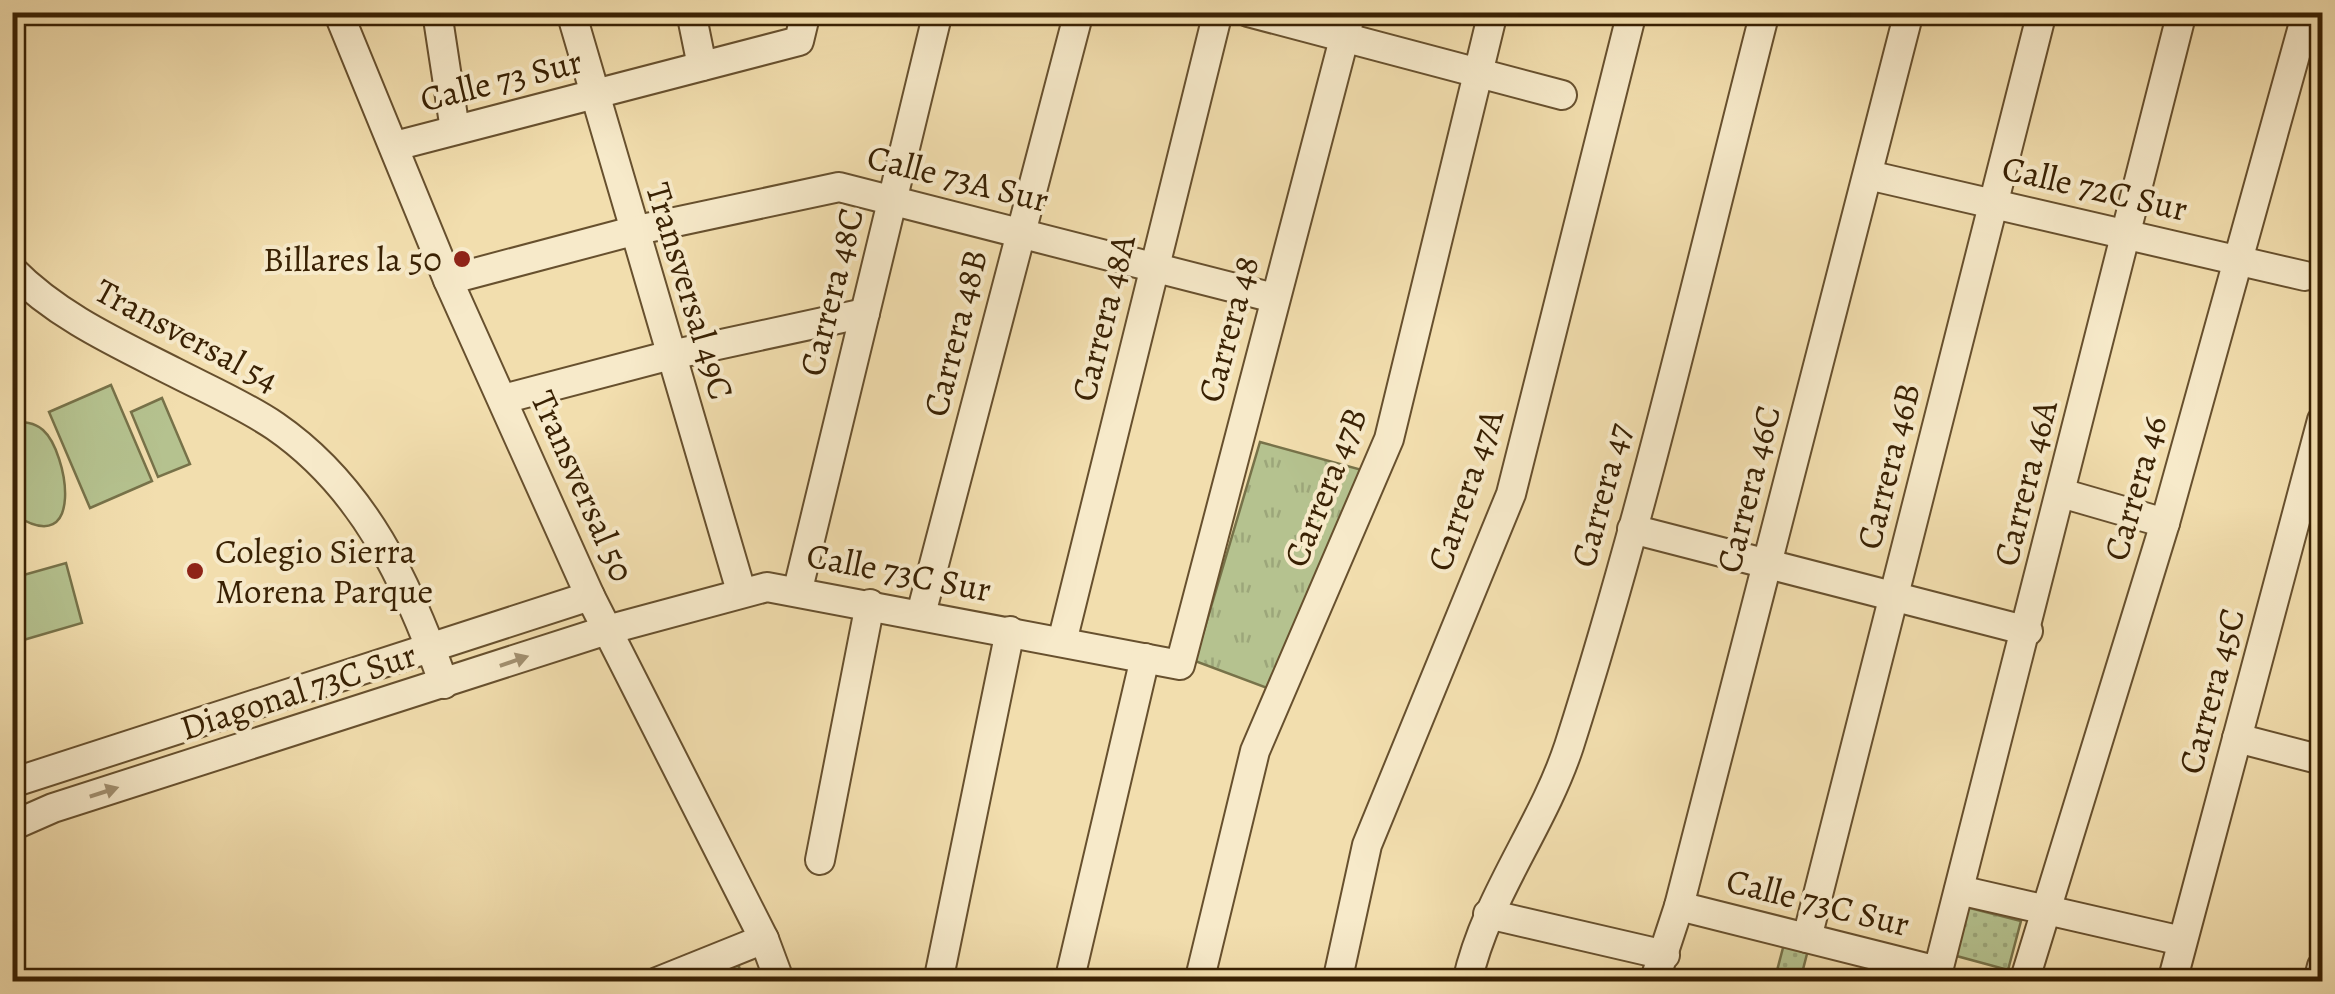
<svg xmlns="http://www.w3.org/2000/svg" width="2335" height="994" viewBox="0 0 2335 994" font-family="Alegreya,serif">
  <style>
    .grass { fill: url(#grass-tufts); stroke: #777249; stroke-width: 2.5 }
    .park { fill: url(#park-dots); stroke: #777249; stroke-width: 2.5 }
    .pitch { fill: #b5c28f; stroke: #777249; stroke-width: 2.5 }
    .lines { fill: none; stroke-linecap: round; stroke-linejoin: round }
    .minor-casing { stroke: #67502e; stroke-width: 32 }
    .minor { stroke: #f7eaca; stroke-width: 28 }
    .oneway { fill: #a29070 }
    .poi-dot { fill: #8f2418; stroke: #f7eaca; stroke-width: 4 }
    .labels { text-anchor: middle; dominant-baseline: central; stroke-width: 8; stroke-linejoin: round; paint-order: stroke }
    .street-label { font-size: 35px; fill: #392103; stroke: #f7eaca }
    .poi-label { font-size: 35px; fill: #392103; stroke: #f7eaca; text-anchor: end }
  </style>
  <defs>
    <pattern id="grass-tufts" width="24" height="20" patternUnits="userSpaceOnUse" patternTransform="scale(2.5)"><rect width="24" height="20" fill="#b5c28f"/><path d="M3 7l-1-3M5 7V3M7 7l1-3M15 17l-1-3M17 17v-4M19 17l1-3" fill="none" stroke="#9ca67a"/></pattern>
    <pattern id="park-dots" width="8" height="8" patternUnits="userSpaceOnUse" patternTransform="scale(2.5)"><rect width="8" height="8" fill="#b5c28f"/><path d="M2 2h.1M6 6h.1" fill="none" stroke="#9ca67a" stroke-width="1.8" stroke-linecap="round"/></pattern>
  </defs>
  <rect width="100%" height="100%" fill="#f2deae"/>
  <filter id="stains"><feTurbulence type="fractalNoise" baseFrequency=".002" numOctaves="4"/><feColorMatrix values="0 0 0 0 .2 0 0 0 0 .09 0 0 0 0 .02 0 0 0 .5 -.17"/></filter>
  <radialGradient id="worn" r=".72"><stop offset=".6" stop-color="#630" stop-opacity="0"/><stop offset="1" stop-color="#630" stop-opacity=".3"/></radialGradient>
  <g class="grass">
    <path d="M 1260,442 L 1362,470 L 1267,688 L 1195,661 Z"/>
    <path d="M 738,964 L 744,981 L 696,981 Z"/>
  </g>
  <g class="park">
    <path d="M 1966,907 L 2021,921 L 2008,970 L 1953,955 Z"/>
    <path d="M 1784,944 L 1808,950 L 1800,981 L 1774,982 Z"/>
  </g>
  <g class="pitch">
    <path d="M 111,385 L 152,481 L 90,508 L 49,412 Z"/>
    <path d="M 162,398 L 190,464 L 158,477 L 131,412 Z"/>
    <path d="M 12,422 C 24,422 34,422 43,430 C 68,452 86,561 15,515 Z"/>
    <path d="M 66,563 L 82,623 L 13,643 L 13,578 Z"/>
  </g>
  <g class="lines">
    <defs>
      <g id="minor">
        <path d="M 338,12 L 448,280 L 590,596 L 764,939 L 780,982"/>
        <path d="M 437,12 L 455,130"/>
        <path d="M 571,12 L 741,591"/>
        <path d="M 691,12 L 702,66"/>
        <path d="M 1248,12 L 1562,95"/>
        <path d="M 395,146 L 799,41 L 806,12"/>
        <path d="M 1868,175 L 2305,276"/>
        <path d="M 12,270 C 57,316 117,343 174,372 C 207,389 244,405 275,426 C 365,488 408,584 444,684"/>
        <path d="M 448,280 L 633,231 L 839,187 L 1274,298"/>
        <path d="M 503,399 L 671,355 L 865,313"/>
        <path d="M 2061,493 L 2165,523"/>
        <path d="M 1632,529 L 2028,631"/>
        <path d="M 798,589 L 938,12"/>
        <path d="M 921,614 L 1079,12"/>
        <path d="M 1062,642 L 1218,12"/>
        <path d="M 2237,738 L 2322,760"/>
        <path d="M 12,783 L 590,596"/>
        <path d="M 12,826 L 53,808 L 607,630 L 767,587 L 1180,665 L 1351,12"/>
        <path d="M 820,860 L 870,604"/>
        <path d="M 1959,890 L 2182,941"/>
        <path d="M 1679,906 L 1938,971 L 2182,12"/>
        <path d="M 1488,914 L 1665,955"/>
        <path d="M 1807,938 L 2042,12"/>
        <path d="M 657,982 L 764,939"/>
        <path d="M 938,982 L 1010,631"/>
        <path d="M 1069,982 L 1145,658"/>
        <path d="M 1199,982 L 1255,751 L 1389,439 L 1493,12"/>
        <path d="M 1337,982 L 1367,845 L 1511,494 L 1632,12"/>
        <path d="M 1467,982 C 1486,896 1542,828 1569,746 C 1646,505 1702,257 1765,12"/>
        <path d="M 1654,982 L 1679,906 L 1909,12"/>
        <path d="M 2024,982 L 2165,523 L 2307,12"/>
        <path d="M 2172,982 L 2322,420"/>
        <path d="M 2318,982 L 2322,966"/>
      </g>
    </defs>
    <use href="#minor" class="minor-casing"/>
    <use href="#minor" class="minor"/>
  </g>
  <defs><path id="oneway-solid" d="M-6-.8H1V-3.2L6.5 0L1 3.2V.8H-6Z" transform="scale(2.5)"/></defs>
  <g class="oneway">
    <use href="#oneway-solid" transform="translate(514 661) rotate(-19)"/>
    <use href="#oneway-solid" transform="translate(104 792) rotate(-18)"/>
  </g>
  <g class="poi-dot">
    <circle cx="462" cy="259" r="10"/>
    <circle cx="195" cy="571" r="10"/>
  </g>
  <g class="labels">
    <g class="street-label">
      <text transform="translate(501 80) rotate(-14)">Calle 73 Sur</text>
      <text transform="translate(958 178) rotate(14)">Calle 73A Sur</text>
      <text transform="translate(2095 188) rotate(13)">Calle 72C Sur</text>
      <text transform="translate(690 291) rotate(73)">Transversal 49C</text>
      <text transform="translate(831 292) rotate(-76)">Carrera 48C</text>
      <text transform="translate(1103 318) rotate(-76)">Carrera 48A</text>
      <text transform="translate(1228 329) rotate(-75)">Carrera 48</text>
      <text transform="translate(955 333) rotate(-76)">Carrera 48B</text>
      <text transform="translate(187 335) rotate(28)">Transversal 54</text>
      <text transform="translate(1888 466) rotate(-76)">Carrera 46B</text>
      <text transform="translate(2025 483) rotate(-76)">Carrera 46A</text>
      <text transform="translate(583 486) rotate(66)">Transversal 50</text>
      <text transform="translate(1325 487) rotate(-68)">Carrera 47B</text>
      <text transform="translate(2135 488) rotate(-74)">Carrera 46</text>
      <text transform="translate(1748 489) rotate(-76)">Carrera 46C</text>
      <text transform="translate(1465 490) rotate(-71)">Carrera 47A</text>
      <text transform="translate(1601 495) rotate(-75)">Carrera 47</text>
      <text transform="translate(899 572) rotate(11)">Calle 73C Sur</text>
      <text transform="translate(298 691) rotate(-18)">Diagonal 73C Sur</text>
      <text transform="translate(2211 691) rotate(-75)">Carrera 45C</text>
      <text transform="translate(1818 902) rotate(14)">Calle 73C Sur</text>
    </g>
    <g class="poi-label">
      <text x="442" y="259">Billares la 50</text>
      <text x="215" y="551" text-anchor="start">Colegio Sierra<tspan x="215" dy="40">Morena Parque</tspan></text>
    </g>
  </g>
  <rect width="2335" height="994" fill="none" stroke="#f2deae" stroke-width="50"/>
  <rect x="15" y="15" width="2305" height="964" fill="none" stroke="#392103" stroke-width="5"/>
  <rect x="25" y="25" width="2285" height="944" fill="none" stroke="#392103" stroke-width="2.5"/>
  <rect width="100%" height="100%" filter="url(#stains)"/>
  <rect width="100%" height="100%" fill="url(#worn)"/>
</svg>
